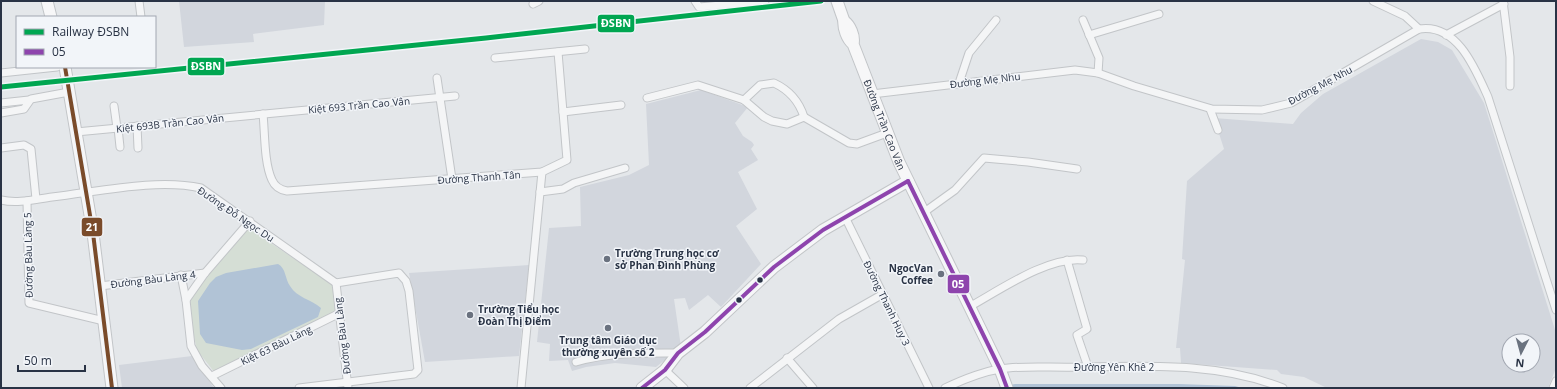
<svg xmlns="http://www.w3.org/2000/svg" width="1557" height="389" viewBox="0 0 1557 389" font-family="'Open Sans',sans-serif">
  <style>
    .built { fill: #d2d6dd; fill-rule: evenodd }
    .green { fill: #d5ded5 }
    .water { fill: #b1c3d6 }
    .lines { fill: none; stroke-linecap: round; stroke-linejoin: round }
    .street-casing { stroke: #c2c5c8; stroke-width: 9 }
    .secondary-casing { stroke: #c2c5c8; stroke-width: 13 }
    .street { stroke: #f4f5f6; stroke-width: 7 }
    .secondary { stroke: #f7f7f8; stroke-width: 11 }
    .bus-1-casing { stroke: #f2f5f9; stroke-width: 7 }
    .bus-2-casing { stroke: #f2f5f9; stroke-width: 7 }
    .bus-1 { stroke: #8e44ad; stroke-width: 4 }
    .bus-2 { stroke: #7a4b2a; stroke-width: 4 }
    .rail-1-casing { stroke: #f2f5f9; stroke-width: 8 }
    .rail-1 { stroke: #00a651; stroke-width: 5 }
    .poi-dot { fill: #6a727f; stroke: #f2f5f9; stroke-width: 1.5 }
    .bus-dot { fill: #293345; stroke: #f2f5f9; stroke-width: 1.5 }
    .labels { text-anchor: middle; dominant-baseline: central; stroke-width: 3; stroke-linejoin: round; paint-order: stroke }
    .street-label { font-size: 10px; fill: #293345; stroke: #f2f5f9 }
    .poi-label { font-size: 10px; font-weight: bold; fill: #293345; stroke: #f2f5f9; text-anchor: start }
    .line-badge { stroke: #f2f5f9; stroke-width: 1.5 }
    .badge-label { font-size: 11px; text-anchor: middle; font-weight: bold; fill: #fff }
  </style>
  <rect width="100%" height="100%" fill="#e4e7ea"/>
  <g class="built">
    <path d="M 179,1 L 325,1 L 324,25 L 253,34 L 254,42 L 184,47 Z"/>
    <path d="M 1421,39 L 1438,42 L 1452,50 L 1484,103 L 1556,333 L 1556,368 L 1548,388 L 1327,388 L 1304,377 L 1281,374 L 1277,370 L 1181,363 L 1180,348 L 1176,348 L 1185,260 L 1182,259 L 1187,181 L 1224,149 L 1214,118 L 1293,124 L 1301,113 L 1323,94 ZM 1509,341 L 1533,341 L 1533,365 L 1509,365 Z"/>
    <path d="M 701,90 L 748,107 L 735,123 L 743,136 L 752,142 L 754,145 L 751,149 L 758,160 L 738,172 L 757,209 L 736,226 L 761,264 L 721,307 L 708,295 L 689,310 L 685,298 L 674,299 L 681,347 L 656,367 L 615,363 L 586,367 L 572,371 L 568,360 L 549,361 L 550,344 L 537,342 L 549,228 L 581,226 L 580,187 L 629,175 L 649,165 L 646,104 Z"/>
    <path d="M 529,265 L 519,356 L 425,362 L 409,273 Z"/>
    <path d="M 192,356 L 214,388 L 122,388 L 119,365 Z"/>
  </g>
  <path class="green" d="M 245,229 L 250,229 L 333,285 L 336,314 L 215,373 L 197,350 L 188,309 L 190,299 L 205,274 Z"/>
  <g class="water">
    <path d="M 278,264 C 286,268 285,279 290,286 C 297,298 311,299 321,308 L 318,317 L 251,349 L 242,350 L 206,343 L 200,334 L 198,301 L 210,283 L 216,277 L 226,273 Z"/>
    <path d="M 1015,384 L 1179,384 L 1235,386 L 1242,388 L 994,388 Z"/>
  </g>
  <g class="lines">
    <defs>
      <g id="street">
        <path d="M 139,1 L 141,17"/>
        <path d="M 695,1 L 699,7 L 765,1"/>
        <path d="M 1373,1 L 1405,16 L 1419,29"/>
        <path d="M 1503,1 L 1510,57 L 1510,86"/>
        <path d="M 533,4 L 539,1"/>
        <path d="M 1083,20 L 1099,58 L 1098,73"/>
        <path d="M 1089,35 L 1159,14"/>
        <path d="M 1446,35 L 1504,4"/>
        <path d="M 495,58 L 585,49"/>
        <path d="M 1,73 L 57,67"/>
        <path d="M 437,78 L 452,179"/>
        <path d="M 959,83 L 969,53 L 996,20"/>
        <path d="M 872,94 L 1075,70 L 1098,73 L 1134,86 L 1212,109 L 1262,110 L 1291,103 L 1419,29 C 1457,23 1475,68 1488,97 L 1556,310"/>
        <path d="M 647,98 L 698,85 L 744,100 L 764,117 L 772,121 L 787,124 L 804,117 L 849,143 L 857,144 L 887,133"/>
        <path d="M 744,100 L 760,85 L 774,83 C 789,90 799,101 804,117"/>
        <path d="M 1,103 L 29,100"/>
        <path d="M 114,106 L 117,128"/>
        <path d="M 1210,109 L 1218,130"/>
        <path d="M 563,112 L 621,105"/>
        <path d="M 1,113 L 24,109 L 31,99 L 69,92"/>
        <path d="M 263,114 C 265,133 264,163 272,180 C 275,187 281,190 287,191 L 542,172 L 567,160 L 558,52"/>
        <path d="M 137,126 L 138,148"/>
        <path d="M 118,128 L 120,147"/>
        <path d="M 76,132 L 455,96"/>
        <path d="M 1,148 L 24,145 L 31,149 L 36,199"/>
        <path d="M 540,192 L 563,189 L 574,183 L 625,168"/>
        <path d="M 1,200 C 18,204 36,199 52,197 C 97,192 157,178 201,188 L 336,283 L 399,273 L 406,281 L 409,291 L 418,370 L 414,374 L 299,388"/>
        <path d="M 27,201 L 29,303 L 104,321"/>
        <path d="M 923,213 L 955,190 L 984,158 L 1028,162 L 1077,169"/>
        <path d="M 845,217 L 929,388"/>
        <path d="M 1067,260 L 1087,329 L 1077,335 L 1088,367"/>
        <path d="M 181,275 L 186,300"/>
        <path d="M 336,283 L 348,388"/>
        <path d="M 100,286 L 205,273"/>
        <path d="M 969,307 C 1000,290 1048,256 1083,260"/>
        <path d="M 787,358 L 813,388"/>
        <path d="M 576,362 C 610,352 644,353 678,353"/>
        <path d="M 665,370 L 684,388"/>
        <path d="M 212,376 L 340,313"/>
        <path d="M 221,388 L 202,366 L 191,346 L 186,300 L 205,273 L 250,221"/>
        <path d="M 521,388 L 542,172"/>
        <path d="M 750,388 L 839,319 L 883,294"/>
        <path d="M 945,388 C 962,380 981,372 1000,369 C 1025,365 1053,368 1079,367 C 1148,366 1218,362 1283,388"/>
        <path d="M 1553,388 L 1556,381"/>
      </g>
      <g id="secondary">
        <path d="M 47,1 L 51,17"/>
        <path d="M 837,1 L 844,21"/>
        <path id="s1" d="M 853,44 C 847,39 843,28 844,21 C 850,25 855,36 853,44 L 899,162 L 1000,369 L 1007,388"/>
        <path d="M 65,67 L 93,233 L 112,388"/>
        <path d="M 642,388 L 665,370 L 678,353 L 705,332 L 774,267 L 823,230 L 908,181"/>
      </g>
    </defs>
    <use href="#street" class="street-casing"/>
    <use href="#secondary" class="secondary-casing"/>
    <use href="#street" class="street"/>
    <use href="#secondary" class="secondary"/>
    <defs>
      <g id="bus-1">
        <path d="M 908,181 L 1000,369 L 1007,388"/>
        <path d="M 642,388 L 665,370 L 678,353 L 705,332 L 774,267 L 823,230 L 908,181"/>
      </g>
      <path id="bus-2" d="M 65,67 L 93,233 L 112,388"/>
    </defs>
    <use href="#bus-1" class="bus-1-casing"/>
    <use href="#bus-2" class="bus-2-casing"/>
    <use href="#bus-1" class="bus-1"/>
    <use href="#bus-2" class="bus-2"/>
    <defs>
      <path id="rail-1" d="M 1,87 L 486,38 L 821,1"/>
    </defs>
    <use href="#rail-1" class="rail-1-casing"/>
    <use href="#rail-1" class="rail-1"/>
  </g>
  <g class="poi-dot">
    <circle cx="607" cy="259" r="4"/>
    <circle cx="941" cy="274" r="4"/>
    <circle cx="470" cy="315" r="4"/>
    <circle cx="608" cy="328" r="4"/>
  </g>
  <g class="bus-dot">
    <circle cx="760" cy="280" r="3.5"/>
    <circle cx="739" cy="300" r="3.5"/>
  </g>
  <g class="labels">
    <g class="street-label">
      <text transform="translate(985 80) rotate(-7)">Đường Mẹ Nhu</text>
      <text transform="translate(1320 85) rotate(-28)">Đường Mẹ Nhu</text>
      <text transform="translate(359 105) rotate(-5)">Kiệt 693 Trần Cao Vân</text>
      <text transform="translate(170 123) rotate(-6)">Kiệt 693B Trần Cao Vân</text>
      <text stroke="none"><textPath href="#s1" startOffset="138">Đường Trần Cao Vân</textPath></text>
      <text transform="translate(479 177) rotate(-4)">Đường Thanh Tân</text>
      <text transform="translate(236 214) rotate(34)">Đường Đỗ Ngọc Du</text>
      <text transform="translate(28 255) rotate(-91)">Đường Bàu Làng 5</text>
      <text transform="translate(153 279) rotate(-7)">Đường Bàu Làng 4</text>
      <text transform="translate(887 303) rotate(64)">Đường Thanh Huy 3</text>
      <text transform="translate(342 336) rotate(-97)">Đường Bàu Làng</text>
      <text transform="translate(276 345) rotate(-26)">Kiệt 63 Bàu Làng</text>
      <text x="1114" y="367">Đường Yên Khê 2</text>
    </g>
    <g class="poi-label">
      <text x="615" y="253">Trường Trung học cơ<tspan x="615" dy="12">sở Phan Đình Phùng</tspan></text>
      <text x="933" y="268" text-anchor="end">NgocVan<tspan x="933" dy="12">Coffee</tspan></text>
      <text x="478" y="309">Trường Tiểu học<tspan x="478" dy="12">Đoàn Thị Điểm</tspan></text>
      <text x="608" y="340" text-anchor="middle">Trung tâm Giáo dục<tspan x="608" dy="12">thường xuyên số 2</tspan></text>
    </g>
  </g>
  <g class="line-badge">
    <rect x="597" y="14" width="38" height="19" rx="4" fill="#00a651"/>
    <rect x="187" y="57" width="38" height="19" rx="4" fill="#00a651"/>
    <rect x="81" y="217" width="22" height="20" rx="4" fill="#7a4b2a"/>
    <rect x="947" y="274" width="23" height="20" rx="4" fill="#8e44ad"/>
  </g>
  <g class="badge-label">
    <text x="616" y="27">ĐSBN</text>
    <text x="206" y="70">ĐSBN</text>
    <text x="92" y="231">21</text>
    <text x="958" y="288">05</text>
  </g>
  <rect width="1557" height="389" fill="none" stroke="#293345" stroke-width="4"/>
  <rect x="16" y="16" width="140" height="52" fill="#f2f5f9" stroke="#a2a7b1"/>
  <rect x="24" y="29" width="20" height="6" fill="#00a651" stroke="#a2a7b1"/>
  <text x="52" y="36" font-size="12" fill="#293345">Railway ĐSBN</text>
  <rect x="24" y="49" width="20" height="6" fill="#8e44ad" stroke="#a2a7b1"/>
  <text x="52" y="56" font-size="12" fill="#293345">05</text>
  <g transform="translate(1521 353) rotate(186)"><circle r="19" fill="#f2f5f9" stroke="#a2a7b1"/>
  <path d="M0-3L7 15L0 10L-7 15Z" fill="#6a727f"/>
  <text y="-6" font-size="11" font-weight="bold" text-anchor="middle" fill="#293345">N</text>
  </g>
  <path d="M18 365v6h67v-6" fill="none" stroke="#293345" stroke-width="2"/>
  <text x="24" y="365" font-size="12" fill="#293345" stroke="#f2f5f9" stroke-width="3" paint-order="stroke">50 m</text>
</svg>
